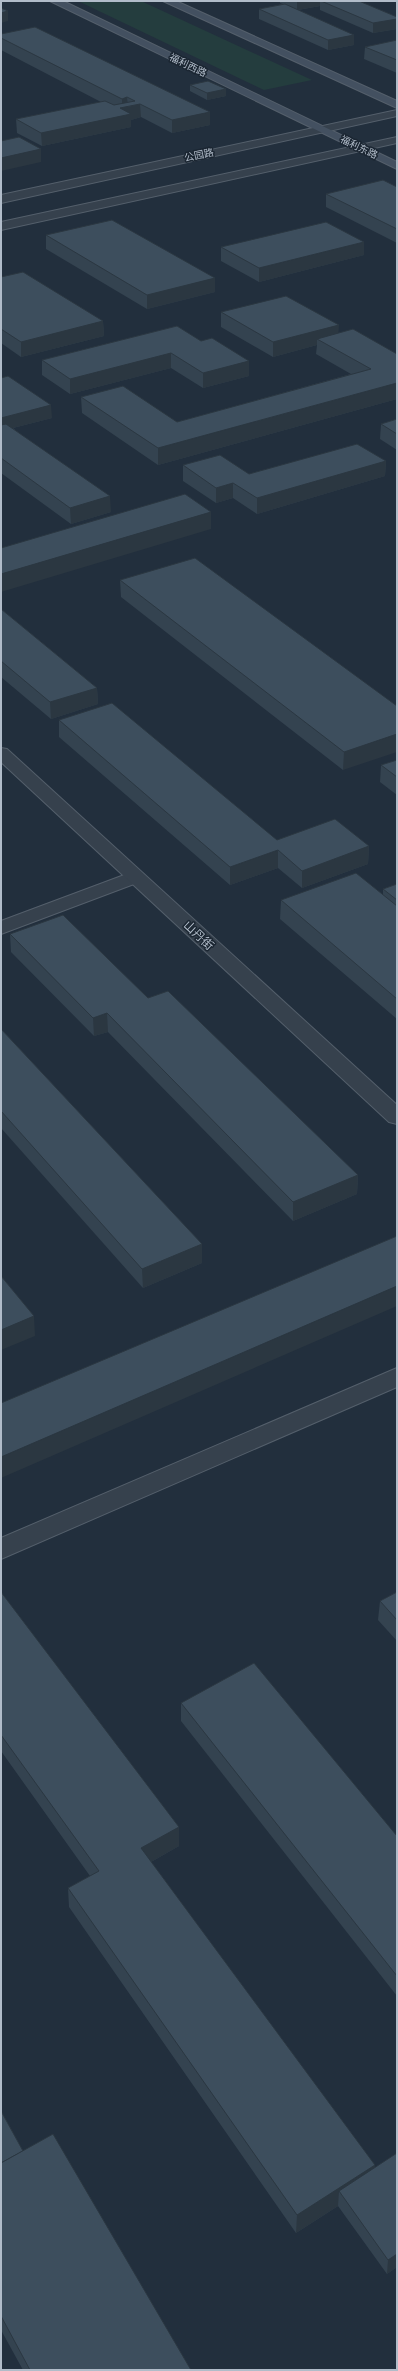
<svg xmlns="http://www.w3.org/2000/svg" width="398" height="2371" viewBox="0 0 398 2371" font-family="Cabin,'Noto Sans SC',sans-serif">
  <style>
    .green { fill: #243d3e }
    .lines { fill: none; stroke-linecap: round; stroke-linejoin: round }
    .minor-casing { stroke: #545f6b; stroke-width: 2 }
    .tertiary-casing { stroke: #545f6b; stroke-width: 2 }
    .secondary-casing { stroke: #545f6b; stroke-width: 2 }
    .minor { fill: #36414d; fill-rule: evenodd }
    .tertiary { fill: #36414d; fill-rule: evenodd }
    .secondary { fill: #435060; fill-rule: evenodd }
    .wall { fill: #344350 }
    .shaded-wall { fill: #2b3741 }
    .building { fill: #3d4e5d; stroke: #2b3741 }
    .labels { text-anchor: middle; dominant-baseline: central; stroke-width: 3; stroke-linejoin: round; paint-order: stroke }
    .far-street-label { font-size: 10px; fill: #b1bcc9; stroke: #1b2632 }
    .street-label { font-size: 12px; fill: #b1bcc9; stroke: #1b2632 }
  </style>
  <rect width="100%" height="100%" fill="#222f3d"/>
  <path class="green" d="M 78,1 L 141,1 L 312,80 L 264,90 Z"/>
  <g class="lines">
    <defs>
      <g id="minor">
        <path d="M 135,871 L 142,873 L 144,877 L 142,881 L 1,934 L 1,921 Z"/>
        <path d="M 397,1368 L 397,1387 L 1,1559 L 1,1538 Z"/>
      </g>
      <g id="tertiary">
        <path d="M 397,110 L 397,116 L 1,203 L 1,195 Z"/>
        <path d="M 397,137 L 397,143 L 1,230 L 1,222 Z"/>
        <path d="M 1,748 L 7,749 L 397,1105 L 397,1124 L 389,1122 L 1,762 Z"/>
      </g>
      <g id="secondary">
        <path d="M 50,1 L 63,1 L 397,162 L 397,169 Z"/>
        <path d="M 163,1 L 176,1 L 397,101 L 397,108 Z"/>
      </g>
    </defs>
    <use href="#minor" class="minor-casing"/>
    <use href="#tertiary" class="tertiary-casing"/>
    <use href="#secondary" class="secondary-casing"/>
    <use href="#minor" class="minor"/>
    <use href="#tertiary" class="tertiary"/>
    <use href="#secondary" class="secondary"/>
  </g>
  <g class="wall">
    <path d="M 280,1 L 359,1 L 397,17 L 397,29 L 373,33 L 320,10 L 320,6 L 298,10 L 354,45 L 328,50 L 259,19 L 259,9 L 283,4 L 280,3 Z"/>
    <path d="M 1,34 L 210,125 L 172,133 L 141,117 L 131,120 L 131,127 L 42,146 L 17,133 L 16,119 L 101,102 L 1,50 Z"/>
    <path d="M 397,40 L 397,73 L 364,59 L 365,47 Z"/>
    <path d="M 190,85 L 226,89 L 226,96 L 207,100 L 190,91 Z"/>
    <path d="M 397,187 L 397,243 L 326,207 L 326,194 Z"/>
    <path d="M 46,235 L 215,292 L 147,309 L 46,249 Z"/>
    <path d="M 364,242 L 364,255 L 259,282 L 221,261 L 221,247 Z"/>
    <path d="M 1,277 L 103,321 L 104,336 L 21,357 L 1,343 Z"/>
    <path d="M 221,312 L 339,333 L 397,399 L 158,465 L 82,413 L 81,397 L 177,422 L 351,374 L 316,354 L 317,345 L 273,357 L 221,327 Z"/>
    <path d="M 177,326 L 249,376 L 203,388 L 171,368 L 70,394 L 42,375 L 42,360 Z"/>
    <path d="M 1,378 L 52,418 L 13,428 L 111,512 L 71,524 L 1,473 Z"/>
    <path d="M 397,419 L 397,450 L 380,439 L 381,424 Z"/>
    <path d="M 386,461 L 385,476 L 257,514 L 233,498 L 216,503 L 183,481 L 183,465 L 249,474 Z"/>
    <path d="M 120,580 L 397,706 L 343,770 L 121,597 Z"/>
    <path d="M 1,609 L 97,688 L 98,704 L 51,719 L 1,677 Z"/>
    <path d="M 59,720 L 277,840 L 369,846 L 368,864 L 302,888 L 278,868 L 230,885 L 59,737 Z"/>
    <path d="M 397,760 L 397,795 L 380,782 L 381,765 Z"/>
    <path d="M 397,884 L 397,1019 L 280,919 L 281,900 L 383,895 L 383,889 Z"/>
    <path d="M 10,934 L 148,998 L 358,1175 L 357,1194 L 293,1221 L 108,1032 L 94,1036 L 11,952 Z"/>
    <path d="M 1,1029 L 202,1244 L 202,1263 L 143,1288 L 1,1128 Z"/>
    <path d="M 1,1592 L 179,1846 L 151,1862 L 375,2167 L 397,2267 L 387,2274 L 338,2206 L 296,2233 L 69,1907 L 68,1888 L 90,1876 L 1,1751 Z"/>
    <path d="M 397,1592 L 397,1641 L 378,1620 L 380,1601 Z"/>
    <path d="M 181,1703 L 397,1836 L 397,1996 L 181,1721 Z"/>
    <path d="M 1,2111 L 23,2151 L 191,2370 L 23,2370 L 1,2330 Z"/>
  </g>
  <g class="shaded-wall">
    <path d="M 297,1 L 320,1 L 320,6 L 297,10 Z"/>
    <path d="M 8,11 L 8,21 L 1,23 L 1,13 Z"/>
    <path d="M 397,19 L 397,29 L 373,33 L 373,23 Z"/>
    <path d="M 354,35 L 354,45 L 328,50 L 328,40 Z"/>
    <path d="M 226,89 L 226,96 L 207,100 L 207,93 Z"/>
    <path d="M 127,97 L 128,107 L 140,104 L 141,117 L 131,120 L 131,127 L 42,146 L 41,133 L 122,108 L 122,99 Z"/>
    <path d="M 210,112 L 210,125 L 172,133 L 172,120 Z"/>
    <path d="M 41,149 L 41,162 L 1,171 L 1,158 Z"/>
    <path d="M 364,242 L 364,255 L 259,282 L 259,268 Z"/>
    <path d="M 215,278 L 215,292 L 147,309 L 147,295 Z"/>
    <path d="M 103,321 L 104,336 L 21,357 L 21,342 Z"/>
    <path d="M 339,325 L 338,339 L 317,339 L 317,345 L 273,357 L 273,342 Z"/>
    <path d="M 171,353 L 171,368 L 70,394 L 70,379 Z"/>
    <path d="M 249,361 L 249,376 L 203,388 L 203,373 Z"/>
    <path d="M 397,383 L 397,399 L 158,465 L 158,448 Z"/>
    <path d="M 51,405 L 52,418 L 1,431 L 1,418 Z"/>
    <path d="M 386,461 L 385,476 L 257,514 L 257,498 Z"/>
    <path d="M 233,483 L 233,498 L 216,503 L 216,488 Z"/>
    <path d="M 110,496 L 111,512 L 71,524 L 70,508 Z"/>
    <path d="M 211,512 L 211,529 L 1,592 L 1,574 Z"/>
    <path d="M 97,688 L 98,704 L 51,719 L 50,702 Z"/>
    <path d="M 397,734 L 397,752 L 343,770 L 344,752 Z"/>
    <path d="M 369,846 L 368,864 L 302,888 L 302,871 Z"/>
    <path d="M 278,850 L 278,868 L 230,885 L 230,867 Z"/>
    <path d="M 107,1013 L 108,1032 L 94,1036 L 93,1018 Z"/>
    <path d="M 358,1175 L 357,1194 L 293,1221 L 293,1202 Z"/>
    <path d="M 202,1244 L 202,1263 L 143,1288 L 142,1269 Z"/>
    <path d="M 397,1286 L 397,1306 L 1,1478 L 1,1457 Z"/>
    <path d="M 34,1316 L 35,1336 L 1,1350 L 1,1330 Z"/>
    <path d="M 179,1827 L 179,1846 L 142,1867 L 141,1848 Z"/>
    <path d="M 375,2165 L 374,2183 L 339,2191 L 338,2206 L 296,2233 L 297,2215 Z"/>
    <path d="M 397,2254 L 397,2267 L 387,2274 L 388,2260 Z"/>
  </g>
  <g class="building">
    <path d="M 321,1 L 359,1 L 397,17 L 397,19 L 373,23 Z"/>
    <path d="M 285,4 L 354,35 L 328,40 L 259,9 Z"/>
    <path d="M 1,8 L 8,11 L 1,13 Z"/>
    <path d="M 35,27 L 210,112 L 172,120 L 140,104 L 120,108 L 131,114 L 41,133 L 16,119 L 105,101 L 114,105 L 135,101 L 127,97 L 122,99 L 1,38 L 1,34 Z"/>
    <path d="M 397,40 L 397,60 L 365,47 Z"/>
    <path d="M 208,81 L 226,89 L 207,93 L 190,85 Z"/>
    <path d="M 19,137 L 41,149 L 1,158 L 1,141 Z"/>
    <path d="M 383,180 L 397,187 L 397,229 L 326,194 Z"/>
    <path d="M 112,220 L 215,278 L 147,295 L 46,235 Z"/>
    <path d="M 326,222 L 364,242 L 259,268 L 221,247 Z"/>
    <path d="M 23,272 L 103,321 L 21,342 L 1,329 L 1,277 Z"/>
    <path d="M 286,296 L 339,325 L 273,342 L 221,312 Z"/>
    <path d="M 177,326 L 201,341 L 212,338 L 249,361 L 203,373 L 171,353 L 70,379 L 42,360 Z"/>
    <path d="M 353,329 L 397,354 L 397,383 L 158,448 L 81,397 L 123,386 L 177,422 L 371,369 L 317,339 Z"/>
    <path d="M 8,376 L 51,405 L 1,418 L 1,378 Z"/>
    <path d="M 397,419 L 397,434 L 381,424 Z"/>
    <path d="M 6,424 L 110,496 L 70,508 L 1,458 L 1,425 Z"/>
    <path d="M 357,444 L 386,461 L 257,498 L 233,483 L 216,488 L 183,465 L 220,455 L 249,474 Z"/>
    <path d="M 185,494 L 211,512 L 1,574 L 1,548 Z"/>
    <path d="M 195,558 L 397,706 L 397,734 L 344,752 L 120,580 Z"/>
    <path d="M 1,609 L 97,688 L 50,702 L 1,661 Z"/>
    <path d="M 112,703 L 277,840 L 335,819 L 369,846 L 302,871 L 278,850 L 230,867 L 59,720 Z"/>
    <path d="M 397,760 L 397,777 L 381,765 Z"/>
    <path d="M 356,873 L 397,906 L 397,999 L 281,900 Z"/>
    <path d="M 397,884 L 397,900 L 383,889 Z"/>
    <path d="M 63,915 L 148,998 L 168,991 L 358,1175 L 293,1202 L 107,1013 L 93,1018 L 10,934 Z"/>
    <path d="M 1,1029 L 202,1244 L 142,1269 L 1,1111 Z"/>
    <path d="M 397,1236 L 397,1286 L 1,1457 L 1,1403 Z"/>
    <path d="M 1,1276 L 34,1316 L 1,1330 Z"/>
    <path d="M 1,1592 L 179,1827 L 141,1848 L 375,2165 L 297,2215 L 68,1888 L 99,1871 L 1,1735 Z"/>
    <path d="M 397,1592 L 397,1620 L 380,1601 Z"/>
    <path d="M 254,1663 L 397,1836 L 397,1976 L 181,1703 Z"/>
    <path d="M 1,2111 L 23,2151 L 1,2163 Z"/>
    <path d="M 53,2134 L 191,2370 L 30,2370 L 1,2316 L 1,2163 Z"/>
    <path d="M 397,2153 L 397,2254 L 388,2260 L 339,2191 Z"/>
  </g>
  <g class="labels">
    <g class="far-street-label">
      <text transform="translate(188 65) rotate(26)">福利西路</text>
      <text transform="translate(359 147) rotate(26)">福利东路</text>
      <text transform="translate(199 155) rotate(-12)">公园路</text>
    </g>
    <g class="street-label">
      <text transform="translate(199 935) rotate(43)">山丹街</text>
    </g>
  </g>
  <rect width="398" height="2371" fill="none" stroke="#b1bcc9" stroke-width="4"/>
</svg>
